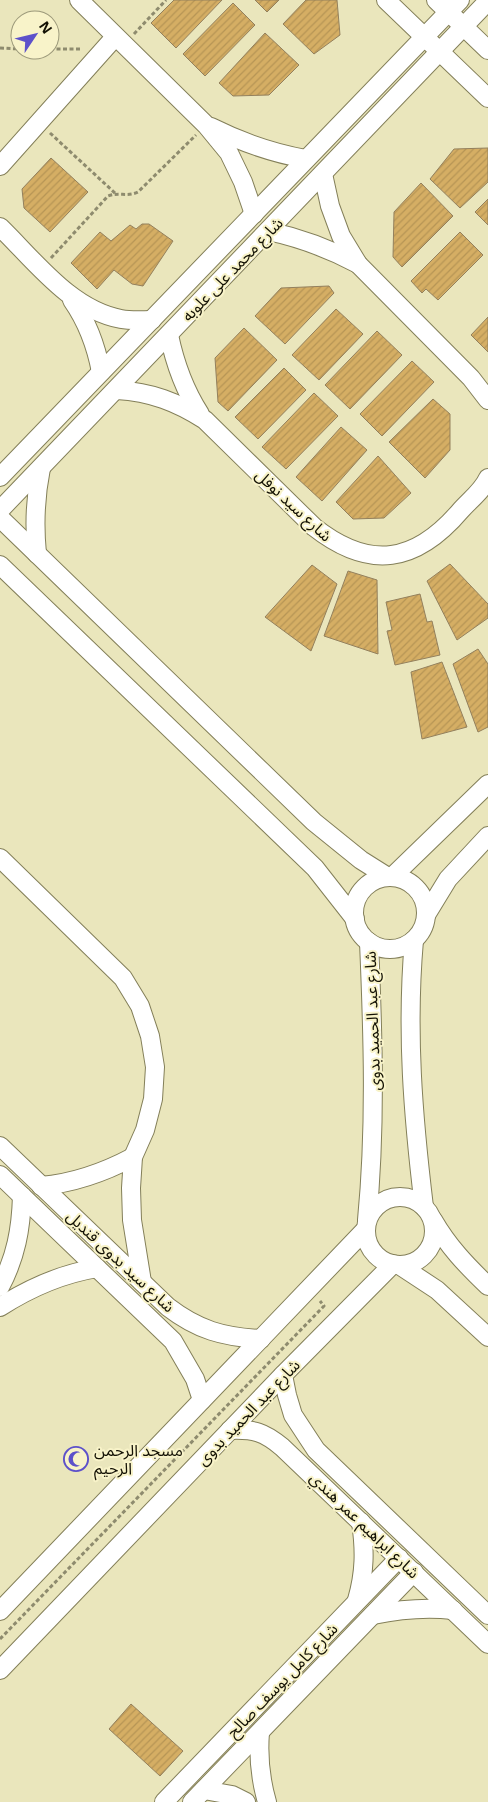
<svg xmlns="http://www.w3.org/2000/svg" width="488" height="1802" viewBox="0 0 488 1802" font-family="'Noto Sans','Noto Sans Arabic',sans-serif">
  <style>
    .building { fill: url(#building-hatch); stroke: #93805d }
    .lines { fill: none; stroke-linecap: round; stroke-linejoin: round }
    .minor-casing { stroke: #837f59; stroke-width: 20 }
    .path { stroke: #8e8b6e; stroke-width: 3; stroke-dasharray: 4 2.5; stroke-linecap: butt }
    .minor { stroke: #fff; stroke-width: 18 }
    .labels { text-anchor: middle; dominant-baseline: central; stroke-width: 4; stroke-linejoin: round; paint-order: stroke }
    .street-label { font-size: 16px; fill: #131104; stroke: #f8f3c9 }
    .poi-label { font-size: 16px; fill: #131104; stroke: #f8f3c9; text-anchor: start }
  </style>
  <defs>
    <pattern id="building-hatch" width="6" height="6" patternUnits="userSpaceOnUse" patternTransform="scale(1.25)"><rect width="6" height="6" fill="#d5ae64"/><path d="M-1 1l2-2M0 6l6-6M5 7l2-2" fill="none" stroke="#b69555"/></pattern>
  </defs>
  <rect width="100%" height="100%" fill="#eae6bc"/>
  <g class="building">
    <path d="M 174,0 L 222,0 L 176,48 L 151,23 Z"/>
    <path d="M 255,0 L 279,0 L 267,12 Z"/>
    <path d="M 306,0 L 337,0 L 340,35 L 314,54 L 283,24 Z"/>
    <path d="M 233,3 L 255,25 L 205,76 L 183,54 Z"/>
    <path d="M 265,33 L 299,65 L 269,95 L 233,96 L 219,83 Z"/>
    <path d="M 488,148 L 488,182 L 460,208 L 430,179 L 454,149 Z"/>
    <path d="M 51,158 L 88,192 L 50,232 L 24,208 L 22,189 Z"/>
    <path d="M 421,183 L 453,216 L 402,267 L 393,257 L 394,212 Z"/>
    <path d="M 488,199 L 488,225 L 475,212 Z"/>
    <path d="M 142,224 L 149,224 L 173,241 L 143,286 L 132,284 L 114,270 L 97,289 L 71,263 L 100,232 L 111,241 L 130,225 L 136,229 Z"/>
    <path d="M 460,232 L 483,255 L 438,300 L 426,289 L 422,293 L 411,281 Z"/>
    <path d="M 329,286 L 334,293 L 285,344 L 255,316 L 281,288 Z"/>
    <path d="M 336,309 L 363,334 L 319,380 L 292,355 Z"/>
    <path d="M 488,317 L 488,352 L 471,335 Z"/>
    <path d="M 244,328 L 277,360 L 228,411 L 218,402 L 215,358 Z"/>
    <path d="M 377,331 L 402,355 L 350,409 L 325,385 Z"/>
    <path d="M 412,361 L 434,382 L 382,436 L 360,414 Z"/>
    <path d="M 284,368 L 306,390 L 258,439 L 235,417 Z"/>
    <path d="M 314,393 L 338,416 L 286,469 L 262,447 Z"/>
    <path d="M 433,399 L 450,414 L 450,450 L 425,478 L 389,442 Z"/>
    <path d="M 341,427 L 367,450 L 322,501 L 296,477 Z"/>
    <path d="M 378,456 L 411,493 L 384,518 L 353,519 L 336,502 Z"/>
    <path d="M 450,564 L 488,604 L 488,618 L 457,640 L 427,581 Z"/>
    <path d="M 312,565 L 337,584 L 311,651 L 265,617 Z"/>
    <path d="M 348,571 L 377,580 L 378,654 L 324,636 Z"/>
    <path d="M 420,594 L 427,622 L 432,621 L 440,655 L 395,665 L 387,631 L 392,630 L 386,602 Z"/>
    <path d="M 478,649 L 488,664 L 488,727 L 478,732 L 453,664 Z"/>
    <path d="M 442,662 L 467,727 L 422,739 L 411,672 Z"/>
    <path d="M 131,1704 L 183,1751 L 160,1776 L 109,1729 Z"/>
  </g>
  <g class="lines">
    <defs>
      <g id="minor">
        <path d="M 79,0 L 206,125 L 229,153 L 243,182 L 254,214"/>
        <path d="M 386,0 L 488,98"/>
        <path d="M 436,0 L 488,50"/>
        <path d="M 211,127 C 243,143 272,153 306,159"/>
        <path d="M 0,166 L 115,37"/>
        <path d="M 323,174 L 330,206 L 341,236 L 358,264 L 471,378 L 488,400"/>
        <path d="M 0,227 C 35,261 71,310 121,319 C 131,321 142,320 152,320"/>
        <path d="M 268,231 C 301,238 328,248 358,264"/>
        <path d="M 72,300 C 88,323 96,345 101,372"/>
        <path d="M 169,335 C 175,364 184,389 200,414"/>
        <path d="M 117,390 C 151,392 177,402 205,420 L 314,527 C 370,571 416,563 461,510 C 470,500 483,490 488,478"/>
        <path d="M 0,477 L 460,0"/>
        <path d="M 0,510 L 488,1"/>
        <path d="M 0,518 L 314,822 L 361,860 L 388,877"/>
        <path d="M 37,554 C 34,524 35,498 41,468"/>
        <path d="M 0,565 L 315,868 L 355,919"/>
        <path d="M 0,858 L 123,978 L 140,1006 L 150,1036 L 155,1067 L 153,1099 L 145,1130 L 133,1157 L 131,1188 L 132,1220 L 142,1282"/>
        <path d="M 392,877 L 488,784"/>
        <circle cx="390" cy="913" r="36"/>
        <path d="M 426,915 L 448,879 L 488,836"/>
        <path d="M 414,940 C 406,1032 413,1116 424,1207"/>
        <path d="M 0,1146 L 168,1307 C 198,1330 223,1337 261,1339"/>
        <path d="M 0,1175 L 173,1341 L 195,1379 L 202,1400"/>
        <path d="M 41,1186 C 75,1183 103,1173 133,1157"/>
        <circle cx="400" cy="1231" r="34"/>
        <path d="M 367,1220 C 376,1127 373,1035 369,942"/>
        <path d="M 433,1220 C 448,1246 466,1265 488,1286"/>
        <path d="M 399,1265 L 437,1290 L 488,1337"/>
        <path d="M 0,1287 C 16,1257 21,1229 22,1196"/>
        <path d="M 0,1307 C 31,1287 61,1274 97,1268"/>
        <path d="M 283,1375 L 287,1395 L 293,1415 L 316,1450 L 488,1615"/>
        <path d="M 230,1430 C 254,1429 264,1432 282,1447 L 488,1644"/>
        <path d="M 357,1600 C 365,1572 365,1550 361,1522"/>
        <path d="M 0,1611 L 365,1230"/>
        <path d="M 373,1615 C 401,1609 425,1607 453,1610"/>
        <path d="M 0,1670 L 283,1375 L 393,1264"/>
        <path d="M 260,1732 C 258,1757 260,1778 267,1802"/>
        <path d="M 204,1790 L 232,1795 L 246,1802"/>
        <path d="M 164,1802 L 399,1558"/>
        <path d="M 192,1802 L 414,1572"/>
      </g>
    </defs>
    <use href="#minor" class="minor-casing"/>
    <g class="path">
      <path d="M 134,34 L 166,0"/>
      <path d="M 0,48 L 20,49"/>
      <path d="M 50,49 L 82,49"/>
      <path d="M 50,133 L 116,194"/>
      <path d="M 51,258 L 108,196 C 118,192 128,197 138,192 L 196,135"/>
      <path d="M 0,1639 L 324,1306 L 320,1301"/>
    </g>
    <use href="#minor" class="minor"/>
  </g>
  <defs>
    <symbol id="mosque-ring" viewBox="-11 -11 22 22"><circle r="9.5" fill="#f8f3c9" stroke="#5d51ca" stroke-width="1.5"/><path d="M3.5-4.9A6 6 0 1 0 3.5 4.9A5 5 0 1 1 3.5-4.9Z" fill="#5d51ca"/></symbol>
  </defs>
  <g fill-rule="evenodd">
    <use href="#mosque-ring" x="62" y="1445" width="28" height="28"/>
  </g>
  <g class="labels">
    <g class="street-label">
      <text transform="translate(232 269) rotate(-46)">شارع محمد على علوبه</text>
      <text transform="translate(294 505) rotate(43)">شارع سيد نوفل</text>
      <text transform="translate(372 1021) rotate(-92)">شارع عبد الحميد بدوى</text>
      <text transform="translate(121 1261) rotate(43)">شارع سيد بدوى قنديل</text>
      <text transform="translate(248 1412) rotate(-46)">شارع عبد الحميد بدوى</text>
      <text transform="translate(365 1525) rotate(44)">شارع ابراهيم عمر هندي</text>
      <text transform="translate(282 1680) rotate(-46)">شارع كامل يوسف صالح</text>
    </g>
    <g class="poi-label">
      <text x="94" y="1450">مسجد الرحمن<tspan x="94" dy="18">الرحيم</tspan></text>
    </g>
  </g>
  <g transform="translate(35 35) rotate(55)"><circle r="24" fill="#f8f3c9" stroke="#9c997a"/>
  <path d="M0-4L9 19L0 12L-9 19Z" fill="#5d51ca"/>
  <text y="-8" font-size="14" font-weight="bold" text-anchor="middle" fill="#131104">N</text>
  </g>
</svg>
